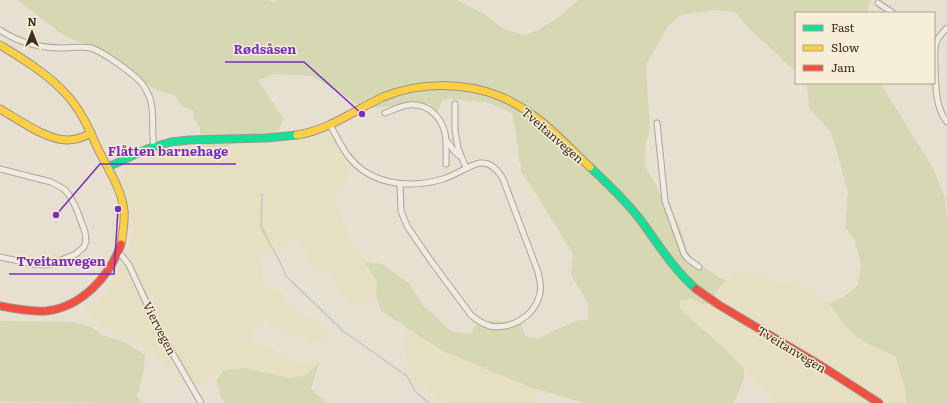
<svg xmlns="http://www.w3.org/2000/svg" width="947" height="403" viewBox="0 0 947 403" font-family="Literata,serif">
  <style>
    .farmland { fill: #e6dfc2 }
    .green { fill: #d6d7b3 }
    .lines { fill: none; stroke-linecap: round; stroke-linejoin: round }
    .stream { stroke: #bcccc2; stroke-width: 1.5 }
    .street-casing { stroke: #ada599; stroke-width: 7 }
    .fast-casing { stroke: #9c958a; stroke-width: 9 }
    .slow-casing { stroke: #9c958a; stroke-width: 9 }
    .jam-casing { stroke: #9c958a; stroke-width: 9 }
    .street { stroke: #efebe3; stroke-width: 5 }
    .fast { stroke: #16e098; stroke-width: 7 }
    .slow { stroke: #ffcf43; stroke-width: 7 }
    .jam { stroke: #f24e42; stroke-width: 7 }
    .labels { text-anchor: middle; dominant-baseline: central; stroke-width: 3; stroke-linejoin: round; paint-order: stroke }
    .street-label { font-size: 12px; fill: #3d2e20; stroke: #f7eed8 }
    .leader { fill: none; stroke: #7b2cbf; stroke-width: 1.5 }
    .callout-dot { fill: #7b2cbf; stroke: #f7eed8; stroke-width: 1.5 }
    .callout-label { font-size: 13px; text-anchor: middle; font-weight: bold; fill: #7b2cbf; stroke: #f7eed8; stroke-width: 3; stroke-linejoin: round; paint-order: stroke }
  </style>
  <rect width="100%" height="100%" fill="#e7e0d1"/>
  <g class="farmland">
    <path d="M 328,135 L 335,138 L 350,172 L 346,179 L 335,192 L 336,206 L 346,230 L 351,240 L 362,255 L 369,270 L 377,283 L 376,296 L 364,305 L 351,302 L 340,293 L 328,269 L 313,266 L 296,236 L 274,250 L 260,254 L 262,287 L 282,291 L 287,303 L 294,308 L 301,316 L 312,320 L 322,326 L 328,332 L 324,340 L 314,344 L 302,335 L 288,334 L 278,330 L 266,320 L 257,323 L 248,342 L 271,346 L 288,361 L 319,362 L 315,367 L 304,376 L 289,378 L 245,368 L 223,371 L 215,374 L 206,383 L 191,385 L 178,370 L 167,368 L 136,342 L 114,332 L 94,319 L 84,308 L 99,300 L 107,292 L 122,265 L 132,260 L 129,253 L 134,227 L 123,198 L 123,172 L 161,156 L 205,151 Z"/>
    <path d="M 736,271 L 754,273 L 771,281 L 797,282 L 829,303 L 845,325 L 859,339 L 896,357 L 905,389 L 906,403 L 774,403 L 771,396 L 754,381 L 739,363 L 726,350 L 680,309 L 680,301 L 692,298 L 703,304 L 710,304 L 718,289 Z"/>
    <path d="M 410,329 L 443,351 L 536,388 L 535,403 L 443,403 L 412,379 L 403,349 L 405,336 Z"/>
  </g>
  <g class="green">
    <path d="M 18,0 L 269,0 L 273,3 L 278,0 L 457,0 L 484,14 L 504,29 L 525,35 L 536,31 L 559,17 L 578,0 L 870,0 L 867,13 L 796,13 L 796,71 L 789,66 L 772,49 L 751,31 L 735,12 L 714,10 L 681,15 L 668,26 L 646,65 L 650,129 L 645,147 L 645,167 L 655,183 L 669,210 L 679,224 L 687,251 L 694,260 L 720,278 L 727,280 L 718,289 L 710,304 L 703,304 L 692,298 L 680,301 L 680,309 L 726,350 L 744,369 L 744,378 L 734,403 L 584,403 L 530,387 L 443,351 L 381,311 L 376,296 L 377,283 L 365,262 L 382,264 L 409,283 L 425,308 L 431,312 L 452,332 L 471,334 C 474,328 476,323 482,321 L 512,321 C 522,322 522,327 525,336 L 530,338 L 539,338 L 575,321 L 588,320 L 588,303 L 571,275 L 573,254 L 538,197 L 521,171 L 521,165 L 519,161 L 517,139 L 512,113 L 489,103 L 453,99 L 442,100 L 436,117 L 430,104 L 411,104 L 373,108 L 360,106 L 312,76 L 273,74 L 258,81 L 284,119 L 278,131 L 265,135 L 250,135 L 226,147 L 200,146 L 200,129 L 194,118 L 194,111 L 181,106 L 175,95 L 156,90 L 123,69 L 102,51 L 64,36 Z"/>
    <path d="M 807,83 L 880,83 L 933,168 L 945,198 L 947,219 L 947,403 L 906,403 L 905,389 L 896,357 L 859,339 L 845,325 L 829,303 L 844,297 L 858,285 L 861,266 L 855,240 L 845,227 L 848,192 L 831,132 L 809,108 Z"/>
    <path d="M 0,321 L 71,322 L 91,327 L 102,335 L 126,343 L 145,355 L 144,370 L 137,396 L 141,403 L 0,402 Z"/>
    <path d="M 319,362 L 311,389 L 327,403 L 226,403 L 221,397 L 217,380 L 223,371 L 245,368 L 289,378 L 304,376 L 315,367 Z"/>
  </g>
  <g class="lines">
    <path class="stream" d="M 262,194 L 261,226 L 271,246 L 280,262 L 286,276 L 343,331 L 407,376 L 416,392 L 429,403"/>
    <defs>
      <g id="street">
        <path d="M 878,3 L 893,13"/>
        <path d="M 947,28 C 943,32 938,37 936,43 C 934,51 935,60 935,68 C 936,86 935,107 947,122"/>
        <path d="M 0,30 C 19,43 40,48 63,48 C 72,48 82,46 91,48 C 102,51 136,75 143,85 C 146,89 148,94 150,98 C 155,114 151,131 154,147"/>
        <path d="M 455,104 L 455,130 L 458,148 L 466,168"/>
        <path d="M 385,113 C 393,110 401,106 409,105 C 427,103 441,116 445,133 C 447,143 446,154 446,164"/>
        <path d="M 657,123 L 665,201 L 684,254 L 688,259 L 699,267"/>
        <path d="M 330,125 C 336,135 341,147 349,157 C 371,185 410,189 443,179 C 456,175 467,166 480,163 C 491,162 498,170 503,179 L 538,272 C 540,281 542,289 539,297 C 533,317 510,330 490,326 C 483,324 477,320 471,315 L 431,261 L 407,226 L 401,211 L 400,184"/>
        <path d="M 446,140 C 451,145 453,152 460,156"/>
        <path d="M 0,169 L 51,182 L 64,189 L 70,196 L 77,210 L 85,232 L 86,241 L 84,247 L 76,254 L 51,264 L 44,265 L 33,264 L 0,257"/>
        <path d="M 118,253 L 123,257 L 129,265 L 158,328 L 201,403"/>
      </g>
      <g id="fast">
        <path d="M 108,167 L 147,149 L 171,142 L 189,140 L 266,138 L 297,135"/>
        <path d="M 590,167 C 607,183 624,199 639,218 C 657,242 673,269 696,289"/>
      </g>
      <g id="slow">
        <path d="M 0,45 C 23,59 48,74 66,94 C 81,110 89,129 98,149 C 108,169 121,188 124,210 C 125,222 123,233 121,244"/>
        <path d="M 0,109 C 18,119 46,140 67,140 C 76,140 84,137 91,133"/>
        <path d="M 297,135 C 329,130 355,110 383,97 C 419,82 463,82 499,96 C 512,101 523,108 534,116 C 554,130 571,150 590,167"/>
      </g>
      <g id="jam">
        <path d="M 696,289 L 719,305 L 820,365 L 879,403"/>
        <path d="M 0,306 C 15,309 31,312 46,311 C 82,307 110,276 121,244"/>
      </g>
    </defs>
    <use href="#street" class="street-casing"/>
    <use href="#fast" class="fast-casing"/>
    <use href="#slow" class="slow-casing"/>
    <use href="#jam" class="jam-casing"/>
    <use href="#street" class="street"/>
    <use href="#fast" class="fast"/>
    <use href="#slow" class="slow"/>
    <use href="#jam" class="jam"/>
  </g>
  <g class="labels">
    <g class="street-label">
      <text transform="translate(553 135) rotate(41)">Tveitanvegen</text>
      <text transform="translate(160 328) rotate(63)">Viervegen</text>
      <text transform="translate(792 349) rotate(31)">Tveitanvegen</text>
    </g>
  </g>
  <path class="leader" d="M362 114L304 62H225M56 215L100 164H236M118 209L114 274H9"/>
  <g class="callout-dot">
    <circle cx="362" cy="114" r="4"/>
    <circle cx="56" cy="215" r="4"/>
    <circle cx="118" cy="209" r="4"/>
  </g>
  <g class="callout-label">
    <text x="265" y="54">Rødsåsen</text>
    <text x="168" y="156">Flåtten barnehage</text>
    <text x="61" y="266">Tveitanvegen</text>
  </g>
  <rect x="795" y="12" width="140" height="72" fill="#f7eed8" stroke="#ada18e"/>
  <rect x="803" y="25" width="20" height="6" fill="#16e098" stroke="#ada18e"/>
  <text x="831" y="32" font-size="12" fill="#3d2e20">Fast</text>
  <rect x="803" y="45" width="20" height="6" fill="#ffcf43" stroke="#ada18e"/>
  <text x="831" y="52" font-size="12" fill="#3d2e20">Slow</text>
  <rect x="803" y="65" width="20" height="6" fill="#f24e42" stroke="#ada18e"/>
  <text x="831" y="72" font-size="12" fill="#3d2e20">Jam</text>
  <g transform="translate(32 32)" stroke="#f7eed8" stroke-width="3" paint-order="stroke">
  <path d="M0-3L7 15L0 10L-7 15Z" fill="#3d2e20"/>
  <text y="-6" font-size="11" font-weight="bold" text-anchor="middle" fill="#3d2e20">N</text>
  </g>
</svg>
